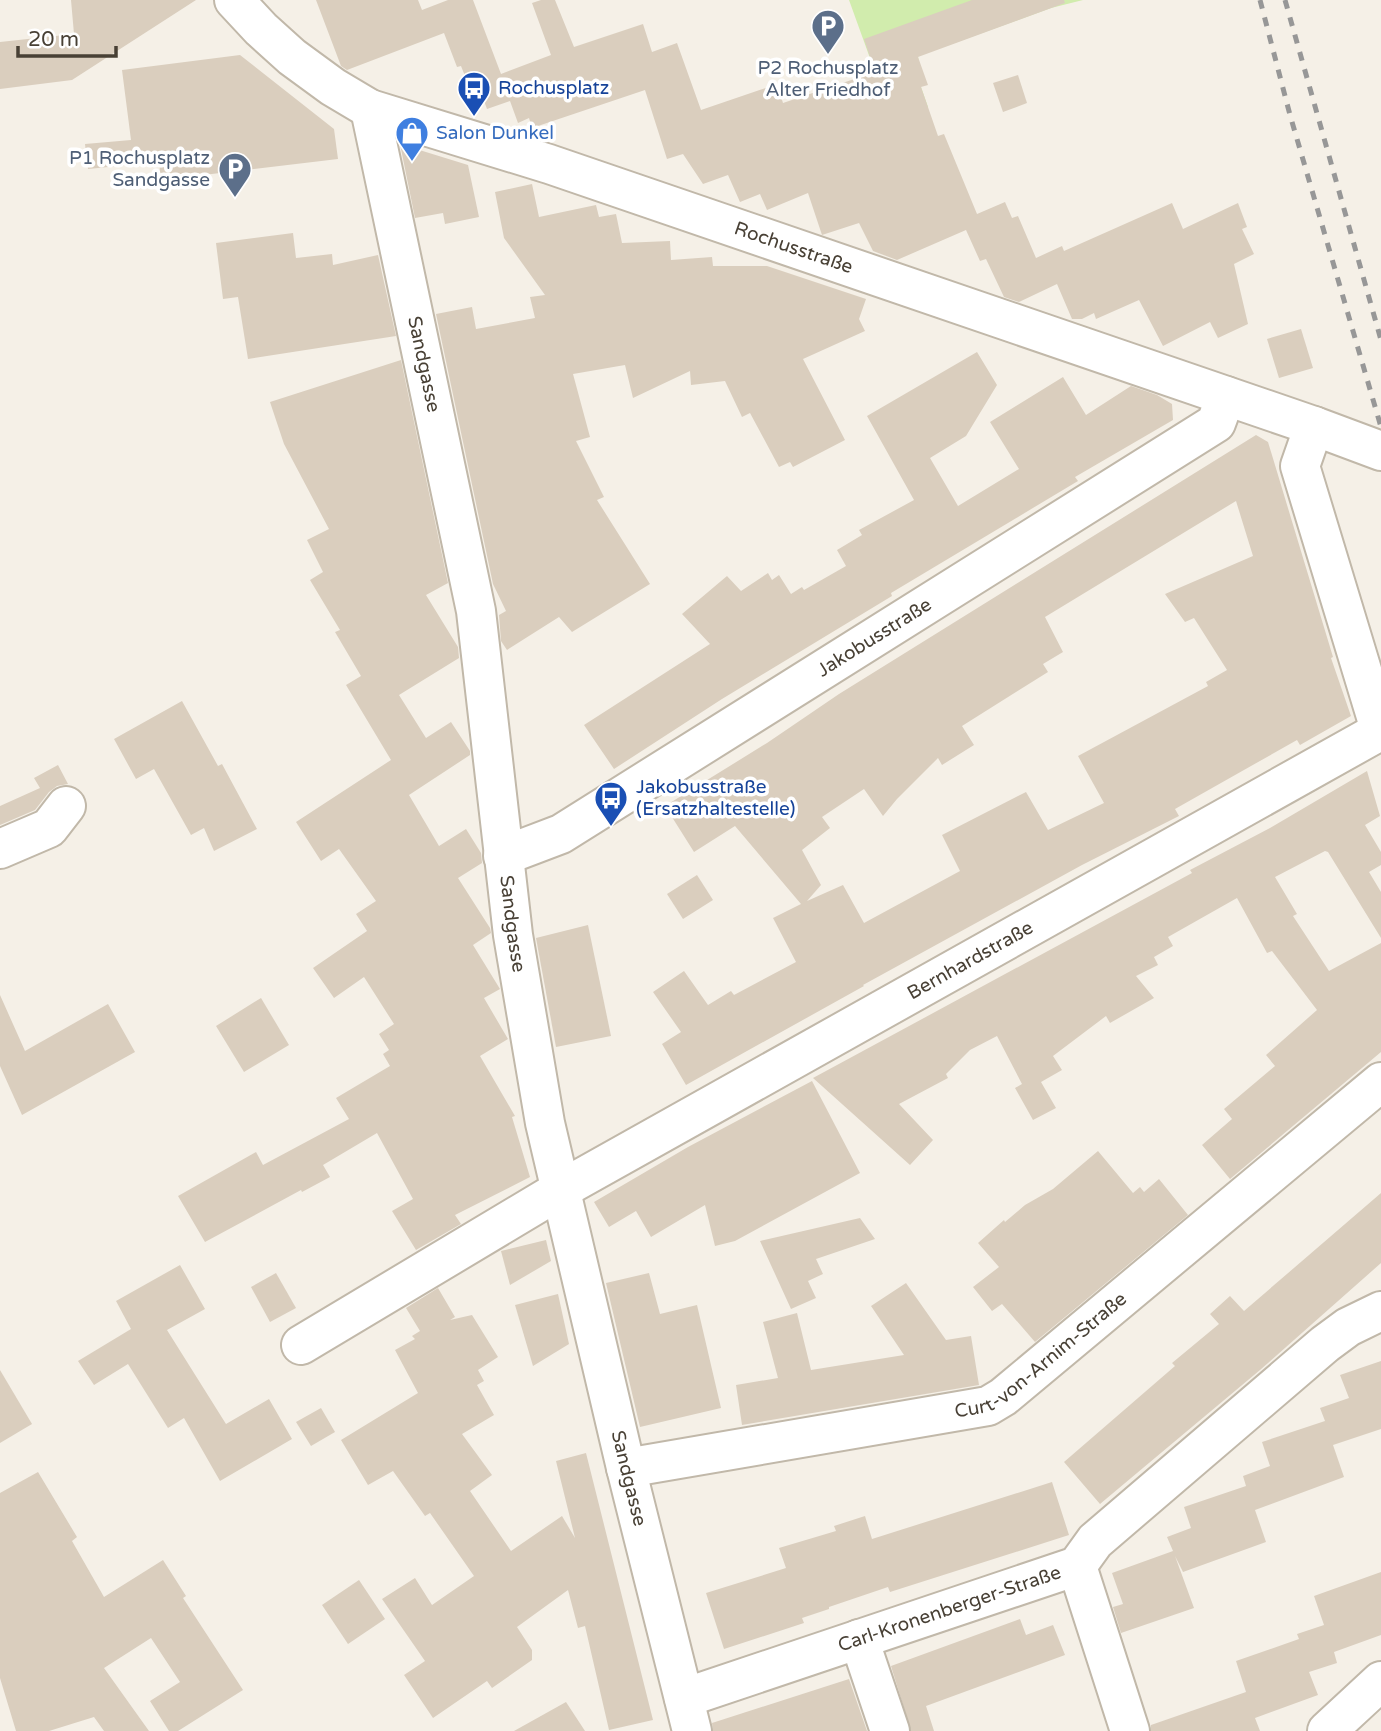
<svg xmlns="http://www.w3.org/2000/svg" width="1381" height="1731" viewBox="0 0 1381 1731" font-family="'Varela Round',sans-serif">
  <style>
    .park { fill: #d1ecad }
    .building { fill: #dacebe; fill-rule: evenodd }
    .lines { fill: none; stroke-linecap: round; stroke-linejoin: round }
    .minor-casing { stroke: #c1b8a9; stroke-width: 42 }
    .minor { stroke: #fff; stroke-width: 38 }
    .rail { stroke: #979797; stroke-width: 5; stroke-dasharray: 9 9; stroke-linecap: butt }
    .labels { text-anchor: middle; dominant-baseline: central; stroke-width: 7; stroke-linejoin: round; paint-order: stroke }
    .service-label { font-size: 19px; fill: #4e5e75; stroke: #fff }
    .transit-label { font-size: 19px; fill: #164399; stroke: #fff; text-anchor: start }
    .shop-label { font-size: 19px; fill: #366cbe; stroke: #fff; text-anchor: start }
    .street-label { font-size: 19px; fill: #484035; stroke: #fff }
  </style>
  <rect width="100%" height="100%" fill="#f5f0e7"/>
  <path class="park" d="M 849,0 L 1083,0 L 1051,8 L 918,56 L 921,87 L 928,107 L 909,114 L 841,85 L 875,72 Z"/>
  <g class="building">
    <path d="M 71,0 L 196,0 L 72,80 L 0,89 L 0,42 L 74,34 Z"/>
    <path d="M 316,0 L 418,0 L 422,10 L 448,0 L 473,0 L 501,74 L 551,55 L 532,3 L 541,0 L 555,0 L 574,47 L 643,24 L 652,52 L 677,43 L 701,110 L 777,84 L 783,103 L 875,72 L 864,39 L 972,0 L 1064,0 L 1065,3 L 918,57 L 928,85 L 921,87 L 938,136 L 944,134 L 977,214 L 1005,202 L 1012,218 L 1018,216 L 1036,258 L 1062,246 L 1064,251 L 1172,203 L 1183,229 L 1238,203 L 1247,227 L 1242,229 L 1254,254 L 1234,264 L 1248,324 L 1218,338 L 1210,322 L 1163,346 L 1139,300 L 1096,319 L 1094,313 L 1082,319 L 1072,319 L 1057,284 L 1019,302 L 1004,297 L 986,259 L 980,261 L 966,230 L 897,260 L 873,251 L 859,223 L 822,235 L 808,193 L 767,210 L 760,194 L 740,202 L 728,175 L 703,184 L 683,154 L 667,159 L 645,90 L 532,128 L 529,118 L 518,123 L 510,101 L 487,109 L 474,73 L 465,76 L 461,66 L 457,67 L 444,33 L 347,70 L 341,66 Z"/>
    <path d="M 240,55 L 334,129 L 338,159 L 161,180 L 159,162 L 88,169 L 85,144 L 131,140 L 122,70 Z"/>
    <path d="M 1018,75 L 1027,103 L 1003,112 L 993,83 Z"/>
    <path d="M 400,144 L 468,165 L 479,217 L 445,224 L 443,213 L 415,218 Z"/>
    <path d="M 532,184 L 539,217 L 596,205 L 599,217 L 616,214 L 622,243 L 670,241 L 671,260 L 712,257 L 713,266 L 767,266 L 866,299 L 859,319 L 865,331 L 803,359 L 845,440 L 793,467 L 790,462 L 779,467 L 750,413 L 742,417 L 725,381 L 691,385 L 690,371 L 633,398 L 625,365 L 573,374 L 590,437 L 576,441 L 604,497 L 597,500 L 650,584 L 572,632 L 559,617 L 507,650 L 501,641 L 499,615 L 506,611 L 493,584 L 436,314 L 472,307 L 476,329 L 535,318 L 530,297 L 545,295 L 504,238 L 495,192 Z"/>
    <path d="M 293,233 L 296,258 L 332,254 L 333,265 L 378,255 L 396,336 L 248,359 L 238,297 L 223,299 L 216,243 Z"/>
    <path d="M 1301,329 L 1313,368 L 1279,378 L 1267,339 Z"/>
    <path d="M 977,352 L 997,385 L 966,436 L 930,458 L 958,506 L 1019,469 L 990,422 L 1063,377 L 1086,415 L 1131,386 L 1157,395 L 1172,404 L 1173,420 L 1075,477 L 1078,481 L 891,593 L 892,596 L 722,699 L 614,769 L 584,725 L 710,644 L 682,614 L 727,576 L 741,591 L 768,573 L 772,580 L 779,575 L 791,594 L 802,587 L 804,590 L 846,566 L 837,550 L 862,535 L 859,530 L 914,500 L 867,416 Z"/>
    <path d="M 401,360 L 448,583 L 426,595 L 458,647 L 459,658 L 399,695 L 426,738 L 451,722 L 470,751 L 470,755 L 409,795 L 439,846 L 466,829 L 481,853 L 482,863 L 458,878 L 490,928 L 491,933 L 473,945 L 500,989 L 484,998 L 508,1039 L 480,1056 L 515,1116 L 512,1117 L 530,1177 L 455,1215 L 461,1224 L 416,1250 L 392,1211 L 413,1199 L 377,1133 L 323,1165 L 330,1177 L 302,1192 L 301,1190 L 205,1242 L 178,1196 L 256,1152 L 263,1165 L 349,1119 L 336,1098 L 390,1066 L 383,1054 L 389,1050 L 379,1034 L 394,1024 L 364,977 L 334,998 L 313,968 L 367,931 L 356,914 L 376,901 L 339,849 L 321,861 L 296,822 L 391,760 L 346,685 L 361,676 L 335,632 L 340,630 L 310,580 L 323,572 L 307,540 L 329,529 L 284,444 L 270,402 Z"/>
    <path d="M 1256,435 L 1268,442 L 1333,657 L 1331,658 L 1351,716 L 1300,745 L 1297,740 L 1175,809 L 1179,816 L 1082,865 L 863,985 L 864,986 L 686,1085 L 662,1044 L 681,1032 L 653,992 L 684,971 L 708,1005 L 731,991 L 734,995 L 796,962 L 773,918 L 801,904 L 735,826 L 694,852 L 665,806 L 767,743 L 839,694 ZM 1236,501 L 1253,556 L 1165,594 L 1185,622 L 1194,618 L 1227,670 L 1206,682 L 1208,686 L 1078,756 L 1104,803 L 1048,830 L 1026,792 L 942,835 L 960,871 L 864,923 L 843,885 L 807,901 L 821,885 L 802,850 L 830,828 L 822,817 L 864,789 L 883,816 L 897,799 L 938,758 L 942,765 L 974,745 L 962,726 L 1048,672 L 1043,664 L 1063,652 L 1045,617 Z"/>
    <path d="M 182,701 L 218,766 L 222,764 L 257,829 L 214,851 L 204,828 L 191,835 L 154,769 L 136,779 L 114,739 Z"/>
    <path d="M 58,765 L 68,784 L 57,786 L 49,792 L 35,810 L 0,825 L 0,806 L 40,788 L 34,778 Z"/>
    <path d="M 1367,771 L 1380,816 L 1365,825 L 1381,852 L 1381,865 L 1369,872 L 1381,892 L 1381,938 L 1328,852 L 1325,851 L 1275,877 L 1297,914 L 1293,916 L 1329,971 L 1381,943 L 1381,1052 L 1230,1179 L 1202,1145 L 1232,1119 L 1224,1109 L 1275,1066 L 1266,1055 L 1317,1010 L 1272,951 L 1267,953 L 1237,898 L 1168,937 L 1173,946 L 1154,957 L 1158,965 L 1136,976 L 1154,998 L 1110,1023 L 1106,1016 L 1053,1056 L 1062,1070 L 1041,1082 L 1056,1108 L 1033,1120 L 1015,1088 L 1022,1084 L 997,1036 L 970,1050 L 946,1074 L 948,1078 L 899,1104 L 933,1140 L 910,1165 L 813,1078 L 1192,873 L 1190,870 L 1270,828 Z"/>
    <path d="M 697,875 L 713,900 L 683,919 L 667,894 Z"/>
    <path d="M 588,925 L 611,1036 L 556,1047 L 536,938 Z"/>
    <path d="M 0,995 L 25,1051 L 108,1004 L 135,1052 L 22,1115 L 0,1066 Z"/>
    <path d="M 261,998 L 289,1045 L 244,1072 L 216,1026 Z"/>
    <path d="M 812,1081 L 860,1173 L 735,1241 L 715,1246 L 705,1205 L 651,1237 L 636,1211 L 609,1227 L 594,1202 L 688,1147 Z"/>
    <path d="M 1098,1151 L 1133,1193 L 1140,1187 L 1144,1192 L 1159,1179 L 1188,1215 L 1035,1342 L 1002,1304 L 992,1311 L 973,1287 L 999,1267 L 978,1243 L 1004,1220 L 1005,1222 L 1025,1205 L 1053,1189 Z"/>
    <path d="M 1381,1193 L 1381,1263 L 1260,1370 L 1100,1504 L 1064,1462 L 1175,1366 L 1172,1363 L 1219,1324 L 1210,1314 L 1230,1296 L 1244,1311 Z"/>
    <path d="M 860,1218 L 875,1239 L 816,1259 L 823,1274 L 808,1281 L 816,1298 L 791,1309 L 760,1241 Z"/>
    <path d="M 546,1240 L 551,1261 L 510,1285 L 501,1251 Z"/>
    <path d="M 180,1265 L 205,1309 L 167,1330 L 226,1424 L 269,1399 L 292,1439 L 220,1481 L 184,1418 L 168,1428 L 128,1364 L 94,1385 L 78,1361 L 131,1329 L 116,1301 Z"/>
    <path d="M 276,1273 L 296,1308 L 270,1322 L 251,1287 Z"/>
    <path d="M 649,1273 L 660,1314 L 697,1305 L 721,1408 L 640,1427 L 606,1283 Z"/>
    <path d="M 906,1283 L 946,1340 L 971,1336 L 979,1385 L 742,1425 L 736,1385 L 778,1378 L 763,1322 L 797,1313 L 811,1370 L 904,1355 L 871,1306 Z"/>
    <path d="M 438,1288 L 455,1317 L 450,1320 L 472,1315 L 498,1357 L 478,1370 L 484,1381 L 477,1385 L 494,1415 L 462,1434 L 492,1475 L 470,1491 L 511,1551 L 562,1516 L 575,1538 L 556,1461 L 586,1453 L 653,1720 L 609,1730 L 585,1626 L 578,1628 L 568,1590 L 517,1627 L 532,1650 L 532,1660 L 492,1688 L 487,1681 L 433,1718 L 404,1675 L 425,1661 L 382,1599 L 415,1578 L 432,1605 L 474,1576 L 430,1513 L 425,1516 L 393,1471 L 368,1485 L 341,1440 L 418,1393 L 395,1350 L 415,1339 L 412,1336 L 420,1331 L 406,1308 Z"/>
    <path d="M 558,1294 L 569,1344 L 533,1366 L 515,1305 Z"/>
    <path d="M 1381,1361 L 1381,1429 L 1333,1445 L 1344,1477 L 1255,1510 L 1266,1542 L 1183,1572 L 1175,1556 L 1194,1608 L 1121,1633 L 1113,1607 L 1123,1604 L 1112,1573 L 1173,1551 L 1167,1537 L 1191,1528 L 1184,1507 L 1246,1486 L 1243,1476 L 1270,1466 L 1262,1442 L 1325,1421 L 1320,1408 L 1349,1398 L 1340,1375 Z"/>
    <path d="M 0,1370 L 32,1424 L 0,1443 Z"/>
    <path d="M 321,1408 L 335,1432 L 311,1446 L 296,1422 Z"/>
    <path d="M 38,1472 L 77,1537 L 72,1541 L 104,1597 L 163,1560 L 186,1596 L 183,1598 L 243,1690 L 178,1731 L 169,1731 L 150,1701 L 180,1682 L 151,1638 L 104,1668 L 149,1731 L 104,1731 L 94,1717 L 49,1731 L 16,1731 L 0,1678 L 0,1493 Z"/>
    <path d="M 1052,1482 L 1069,1535 L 890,1592 L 888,1587 L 829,1607 L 829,1609 L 802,1618 L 804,1623 L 724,1649 L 706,1593 L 786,1568 L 779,1548 L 836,1531 L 834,1526 L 865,1516 L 872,1539 Z"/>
    <path d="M 1381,1572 L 1381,1635 L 1334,1652 L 1337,1663 L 1309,1672 L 1318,1695 L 1255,1718 L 1260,1731 L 1151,1731 L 1151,1725 L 1246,1692 L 1236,1661 L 1299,1639 L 1297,1634 L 1324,1625 L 1314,1596 Z"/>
    <path d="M 359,1580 L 385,1619 L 348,1644 L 322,1605 Z"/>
    <path d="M 1020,1619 L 1026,1635 L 1053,1625 L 1065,1655 L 926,1706 L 934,1731 L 911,1731 L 891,1666 Z"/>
    <path d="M 849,1679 L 867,1731 L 713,1731 L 712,1723 Z"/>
    <path d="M 566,1702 L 585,1731 L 514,1731 Z"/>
  </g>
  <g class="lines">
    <defs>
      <g id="minor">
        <path id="s1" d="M 234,0 L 261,29 L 292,57 L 333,87 L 370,109 L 549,164 L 1314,426 L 1381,451"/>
        <path id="s2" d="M 370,109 L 476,611 L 513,935 L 545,1123 L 626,1468 L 692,1731"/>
        <path d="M 1314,426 L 1300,466 L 1381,733"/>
        <path d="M 0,849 L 49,828 L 66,806"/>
        <path id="s3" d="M 503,856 L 561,834 L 1216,423 L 1226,396"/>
        <path id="s4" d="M 301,1345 L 560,1190 L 1380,731"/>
        <path id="s5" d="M 626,1468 L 988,1406 L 1003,1397 L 1381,1082"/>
        <path d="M 1077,1566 L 1130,1731"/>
        <path d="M 859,1639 L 890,1731"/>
        <path id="s6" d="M 684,1698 L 1077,1566 L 1095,1541 L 1325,1344 L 1348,1327 L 1381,1311"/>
        <path d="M 1327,1731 L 1381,1681"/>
      </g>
    </defs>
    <use href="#minor" class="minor-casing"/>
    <use href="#minor" class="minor"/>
    <g class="rail">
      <path d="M 1260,0 L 1290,115 L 1381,427"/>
      <path d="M 1285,0 L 1381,340"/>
    </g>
  </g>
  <defs>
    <symbol id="parking-pin" viewBox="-11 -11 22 30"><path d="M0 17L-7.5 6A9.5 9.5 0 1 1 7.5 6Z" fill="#5c6f8a" stroke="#fff"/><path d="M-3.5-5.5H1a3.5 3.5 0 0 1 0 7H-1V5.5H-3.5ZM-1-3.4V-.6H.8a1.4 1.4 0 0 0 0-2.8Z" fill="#fff"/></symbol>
    <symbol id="bus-pin" viewBox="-11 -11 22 30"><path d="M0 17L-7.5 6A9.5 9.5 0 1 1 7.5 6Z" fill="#1a4fb4" stroke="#fff"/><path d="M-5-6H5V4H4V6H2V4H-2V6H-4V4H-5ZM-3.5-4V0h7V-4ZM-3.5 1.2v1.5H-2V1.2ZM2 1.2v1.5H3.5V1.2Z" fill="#fff"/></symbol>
    <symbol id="shop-pin" viewBox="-11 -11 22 30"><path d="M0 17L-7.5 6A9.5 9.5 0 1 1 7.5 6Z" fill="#3f7fe0" stroke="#fff"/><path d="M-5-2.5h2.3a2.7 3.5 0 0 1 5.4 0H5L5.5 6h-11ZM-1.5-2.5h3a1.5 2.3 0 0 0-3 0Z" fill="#fff"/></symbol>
  </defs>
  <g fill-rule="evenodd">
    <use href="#parking-pin" x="809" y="7" width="38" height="52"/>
    <use href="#bus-pin" x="455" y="69" width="38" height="52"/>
    <use href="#shop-pin" x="393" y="114" width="38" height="52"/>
    <use href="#parking-pin" x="216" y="150" width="38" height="52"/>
    <use href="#bus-pin" x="592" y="779" width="38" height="52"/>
  </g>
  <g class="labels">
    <g class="service-label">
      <text x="828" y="68">P2 Rochusplatz<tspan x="828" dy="22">Alter Friedhof</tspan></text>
      <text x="210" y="158" text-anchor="end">P1 Rochusplatz<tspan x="210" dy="22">Sandgasse</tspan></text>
    </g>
    <g class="transit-label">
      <text x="498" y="88">Rochusplatz</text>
      <text x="636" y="787">Jakobusstraße<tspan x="636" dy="22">(Ersatzhaltestelle)</tspan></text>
    </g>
    <g class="shop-label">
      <text x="436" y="133">Salon Dunkel</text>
    </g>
    <g class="street-label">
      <text stroke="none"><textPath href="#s1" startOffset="621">Rochusstraße</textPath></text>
      <text stroke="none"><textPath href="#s2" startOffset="261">Sandgasse</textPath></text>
      <text stroke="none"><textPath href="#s3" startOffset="432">Jakobusstraße</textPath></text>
      <text stroke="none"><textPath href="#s2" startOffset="828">Sandgasse</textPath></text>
      <text stroke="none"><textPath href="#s4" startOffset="772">Bernhardstraße</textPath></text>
      <text stroke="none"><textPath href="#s5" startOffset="438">Curt-von-Arnim-Straße</textPath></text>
      <text stroke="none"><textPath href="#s2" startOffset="1395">Sandgasse</textPath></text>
      <text stroke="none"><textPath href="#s6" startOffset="280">Carl-Kronenberger-Straße</textPath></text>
    </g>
  </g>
  <path d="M18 46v10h98v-10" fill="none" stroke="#484035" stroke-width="3.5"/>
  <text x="28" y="46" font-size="21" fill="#484035" stroke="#ffffff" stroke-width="5" paint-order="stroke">20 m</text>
</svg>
